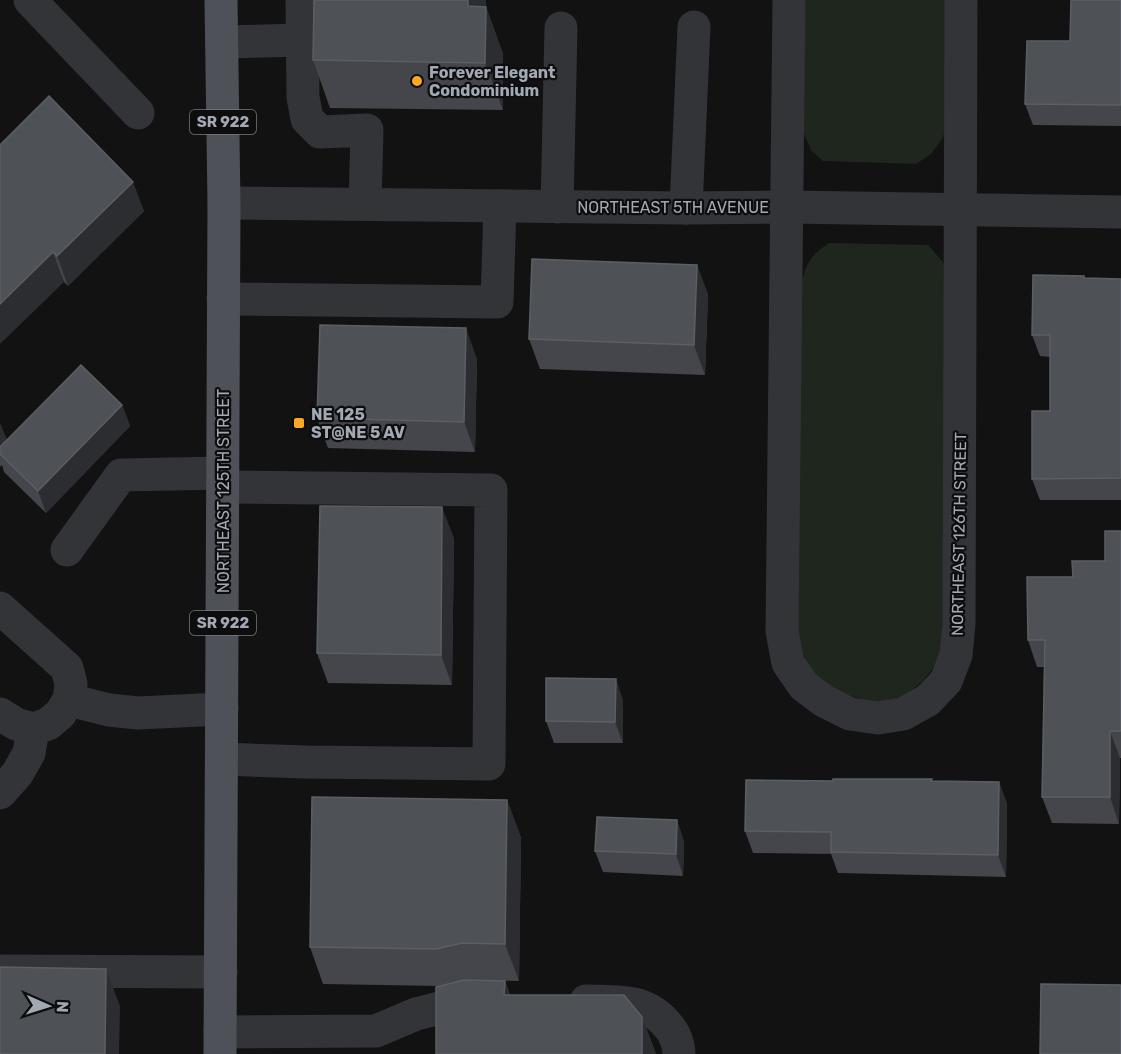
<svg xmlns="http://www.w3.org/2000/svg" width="1121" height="1054" viewBox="0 0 1121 1054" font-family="Rubik,sans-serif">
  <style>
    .grass { fill: #1e261e }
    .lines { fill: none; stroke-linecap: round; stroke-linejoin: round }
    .minor { stroke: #323438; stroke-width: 33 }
    .major { stroke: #4e5158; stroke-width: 33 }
    .wall { fill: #44464b }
    .shaded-wall { fill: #2c2d30 }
    .building { fill: #4e5156; stroke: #5b5f65; stroke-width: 1.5 }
    .poi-dot { fill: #faa723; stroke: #0d0d0e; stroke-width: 2 }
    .labels { text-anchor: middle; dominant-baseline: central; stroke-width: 4.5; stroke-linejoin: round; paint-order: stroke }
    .shield { fill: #0d0d0e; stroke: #757a83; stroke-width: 1.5 }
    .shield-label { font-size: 15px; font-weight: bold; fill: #a2a9b5 }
    .poi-label { font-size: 16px; font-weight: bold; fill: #a2a9b5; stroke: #0d0d0e; text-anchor: start }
    .street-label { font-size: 16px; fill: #a2a9b5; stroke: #0d0d0e }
  </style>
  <rect width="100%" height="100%" fill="#121213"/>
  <g class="grass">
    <path d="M 800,0 L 947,0 L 947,118 L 943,138 L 931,154 L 916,164 L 823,161 L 811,150 L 804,134 Z"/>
    <path d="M 829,243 L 928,245 L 943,262 L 946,275 L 943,630 C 942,639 942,650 938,658 C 929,680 906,699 882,702 C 868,703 854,697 841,692 C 829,686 817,678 809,666 C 801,654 799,640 796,626 L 800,292 C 804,268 808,256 829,243 Z"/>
  </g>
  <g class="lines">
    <g class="minor">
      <path d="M 30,0 L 138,113"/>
      <path d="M 302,0 L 303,97 L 307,119 L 320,132 L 367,130 L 365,204"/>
      <path d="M 789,0 L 782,631 L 788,663 L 804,686 L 824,701 L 850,714 L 878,718 L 903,714 L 928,700 L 946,681 L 956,655 L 959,624 L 961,0"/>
      <path d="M 222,42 L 303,40"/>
      <path d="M 224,203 L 686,208 L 787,207 L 1121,212"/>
      <path d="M 557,207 L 561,28"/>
      <path d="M 686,208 L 694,27"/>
      <path d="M 223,299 L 497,302 L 500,206"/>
      <path d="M 67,550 L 121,475 L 223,473"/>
      <path d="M 0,608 L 67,668 L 71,684 L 69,700 L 60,714 L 48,724 L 33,729 L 16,724 L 0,714"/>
      <path d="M 69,700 L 109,710 L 138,713 L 222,709"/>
      <path d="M 222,759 L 306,762 L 489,764 L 491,490 L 223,487"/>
      <path d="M 0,793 L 17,774 L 29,753 L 33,729"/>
      <path d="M 0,971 L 221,972"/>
      <path d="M 586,1001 C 620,1002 646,998 669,1027 C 675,1034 679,1045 679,1054"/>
      <path d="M 220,1032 L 376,1031 L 416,1014 L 451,1005 L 480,999"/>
    </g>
    <path class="major" d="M 220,1054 L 224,203 L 221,0"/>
  </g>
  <g class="wall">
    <path d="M 314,0 L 486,0 L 486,7 L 503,54 L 503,110 L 330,108 L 313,60 Z"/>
    <path d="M 1121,0 L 1121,126 L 1033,125 L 1025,104 L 1070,41 Z"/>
    <path d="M 0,145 L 144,211 L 68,286 L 64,282 Z"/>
    <path d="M 697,265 L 708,295 L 705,375 L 540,369 L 529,339 Z"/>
    <path d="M 1084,276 L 1085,278 L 1121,279 L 1121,500 L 1040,500 L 1032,479 L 1050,411 L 1050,357 L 1040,356 L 1032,335 Z"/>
    <path d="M 477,359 L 475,452 L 328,448 L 317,418 Z"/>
    <path d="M 122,405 L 130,426 L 46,513 L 4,472 L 2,465 L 0,467 L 0,424 L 7,440 Z"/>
    <path d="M 1121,531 L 1121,758 L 1120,758 L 1119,824 L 1052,823 L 1042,797 L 1044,667 L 1037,667 L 1028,640 L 1073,577 L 1105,561 Z"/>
    <path d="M 454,538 L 452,685 L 328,683 L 317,653 Z"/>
    <path d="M 623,700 L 623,743 L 554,743 L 546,721 Z"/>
    <path d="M 932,779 L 932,781 L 999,782 L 1007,804 L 1006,877 L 838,873 L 831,854 L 753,853 L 745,831 L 833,781 Z"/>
    <path d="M 507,800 L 521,838 L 519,981 L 475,980 L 505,981 L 510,995 L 642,1017 L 656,1054 L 436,1054 L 441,986 L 323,984 L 310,947 Z"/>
    <path d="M 677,820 L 684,842 L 683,876 L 603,872 L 595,851 Z"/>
  </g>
  <g class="shaded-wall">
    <path d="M 468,0 L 486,0 L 485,53 L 468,6 Z"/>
    <path d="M 486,7 L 503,54 L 503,110 L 485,63 Z"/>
    <path d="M 133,182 L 144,211 L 68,286 L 57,256 Z"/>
    <path d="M 53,252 L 64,282 L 0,344 L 0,304 Z"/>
    <path d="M 697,265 L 708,295 L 705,375 L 694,345 Z"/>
    <path d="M 466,328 L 477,359 L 475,452 L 464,422 Z"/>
    <path d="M 122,405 L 130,426 L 46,513 L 38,491 Z"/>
    <path d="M 1,425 L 12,455 L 0,454 L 0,426 Z"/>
    <path d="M 442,507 L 454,538 L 452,685 L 441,655 Z"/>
    <path d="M 616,679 L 623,700 L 623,743 L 615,722 Z"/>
    <path d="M 1110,731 L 1120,758 L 1119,824 L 1110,797 Z"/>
    <path d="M 999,782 L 1007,804 L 1006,877 L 998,855 Z"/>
    <path d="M 507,800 L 521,838 L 519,981 L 505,944 Z"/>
    <path d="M 677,820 L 684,842 L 683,876 L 676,854 Z"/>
    <path d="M 106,969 L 120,1006 L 119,1054 L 105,1054 Z"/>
    <path d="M 505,981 L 518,1019 L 504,995 Z"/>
    <path d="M 642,1017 L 656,1054 L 642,1054 Z"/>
  </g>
  <g class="building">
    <path d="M 314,0 L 468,0 L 468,6 L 486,7 L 485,63 L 313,60 Z"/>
    <path d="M 1071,0 L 1121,0 L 1121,105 L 1025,104 L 1027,41 L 1070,41 Z"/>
    <path d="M 49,96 L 133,182 L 57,256 L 53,252 L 0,304 L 0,145 Z"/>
    <path d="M 532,259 L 697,265 L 694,345 L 529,339 Z"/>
    <path d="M 1033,275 L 1084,276 L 1084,278 L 1121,279 L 1121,478 L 1032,479 L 1032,411 L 1050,411 L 1050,335 L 1032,335 Z"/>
    <path d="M 320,325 L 466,328 L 464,422 L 317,418 Z"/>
    <path d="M 81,365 L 122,405 L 38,491 L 0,454 L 0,447 Z"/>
    <path d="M 320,506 L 442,507 L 441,655 L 317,653 Z"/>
    <path d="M 1105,531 L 1121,531 L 1121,731 L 1110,731 L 1110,797 L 1042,797 L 1045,640 L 1028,640 L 1027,577 L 1073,577 L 1072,561 L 1105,561 Z"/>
    <path d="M 546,678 L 616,679 L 615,722 L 546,721 Z"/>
    <path d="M 833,779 L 932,779 L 931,781 L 999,782 L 998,855 L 831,852 L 831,832 L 745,831 L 746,780 L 833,781 Z"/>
    <path d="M 312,797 L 507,800 L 505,944 L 462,943 L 436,949 L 310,947 Z"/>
    <path d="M 597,817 L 677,820 L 676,854 L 595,851 Z"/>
    <path d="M 0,967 L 106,969 L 105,1054 L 0,1054 Z"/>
    <path d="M 464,980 L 505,981 L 504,995 L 624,995 L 642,1017 L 642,1054 L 436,1054 L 436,987 Z"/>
    <path d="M 1041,984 L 1121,985 L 1121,1054 L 1040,1054 Z"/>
  </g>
  <g class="poi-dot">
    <circle cx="417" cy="81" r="6"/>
    <rect x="293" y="417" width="12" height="12" rx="3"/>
  </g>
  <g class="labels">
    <g class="shield">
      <rect x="190" y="110" width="66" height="24" rx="4.5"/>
      <rect x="190" y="611" width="66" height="24" rx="4.5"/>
    </g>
    <g class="shield-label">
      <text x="223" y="122">SR 922</text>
      <text x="223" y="623">SR 922</text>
    </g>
    <g class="poi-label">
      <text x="429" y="72">Forever Elegant<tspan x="429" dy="18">Condominium</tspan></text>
      <text x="311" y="414">NE 125<tspan x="311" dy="18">ST@NE 5 AV</tspan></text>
    </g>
    <g class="street-label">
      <text x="673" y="207">NORTHEAST 5TH AVENUE</text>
      <text transform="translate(223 491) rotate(-90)">NORTHEAST 125TH STREET</text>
      <text transform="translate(959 534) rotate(-89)">NORTHEAST 126TH STREET</text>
    </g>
  </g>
  <g transform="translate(48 1006) rotate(93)" stroke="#0d0d0e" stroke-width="4.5" paint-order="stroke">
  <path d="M0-4.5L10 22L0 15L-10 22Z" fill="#a2a9b5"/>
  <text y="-9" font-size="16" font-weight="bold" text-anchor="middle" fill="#a2a9b5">N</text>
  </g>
</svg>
